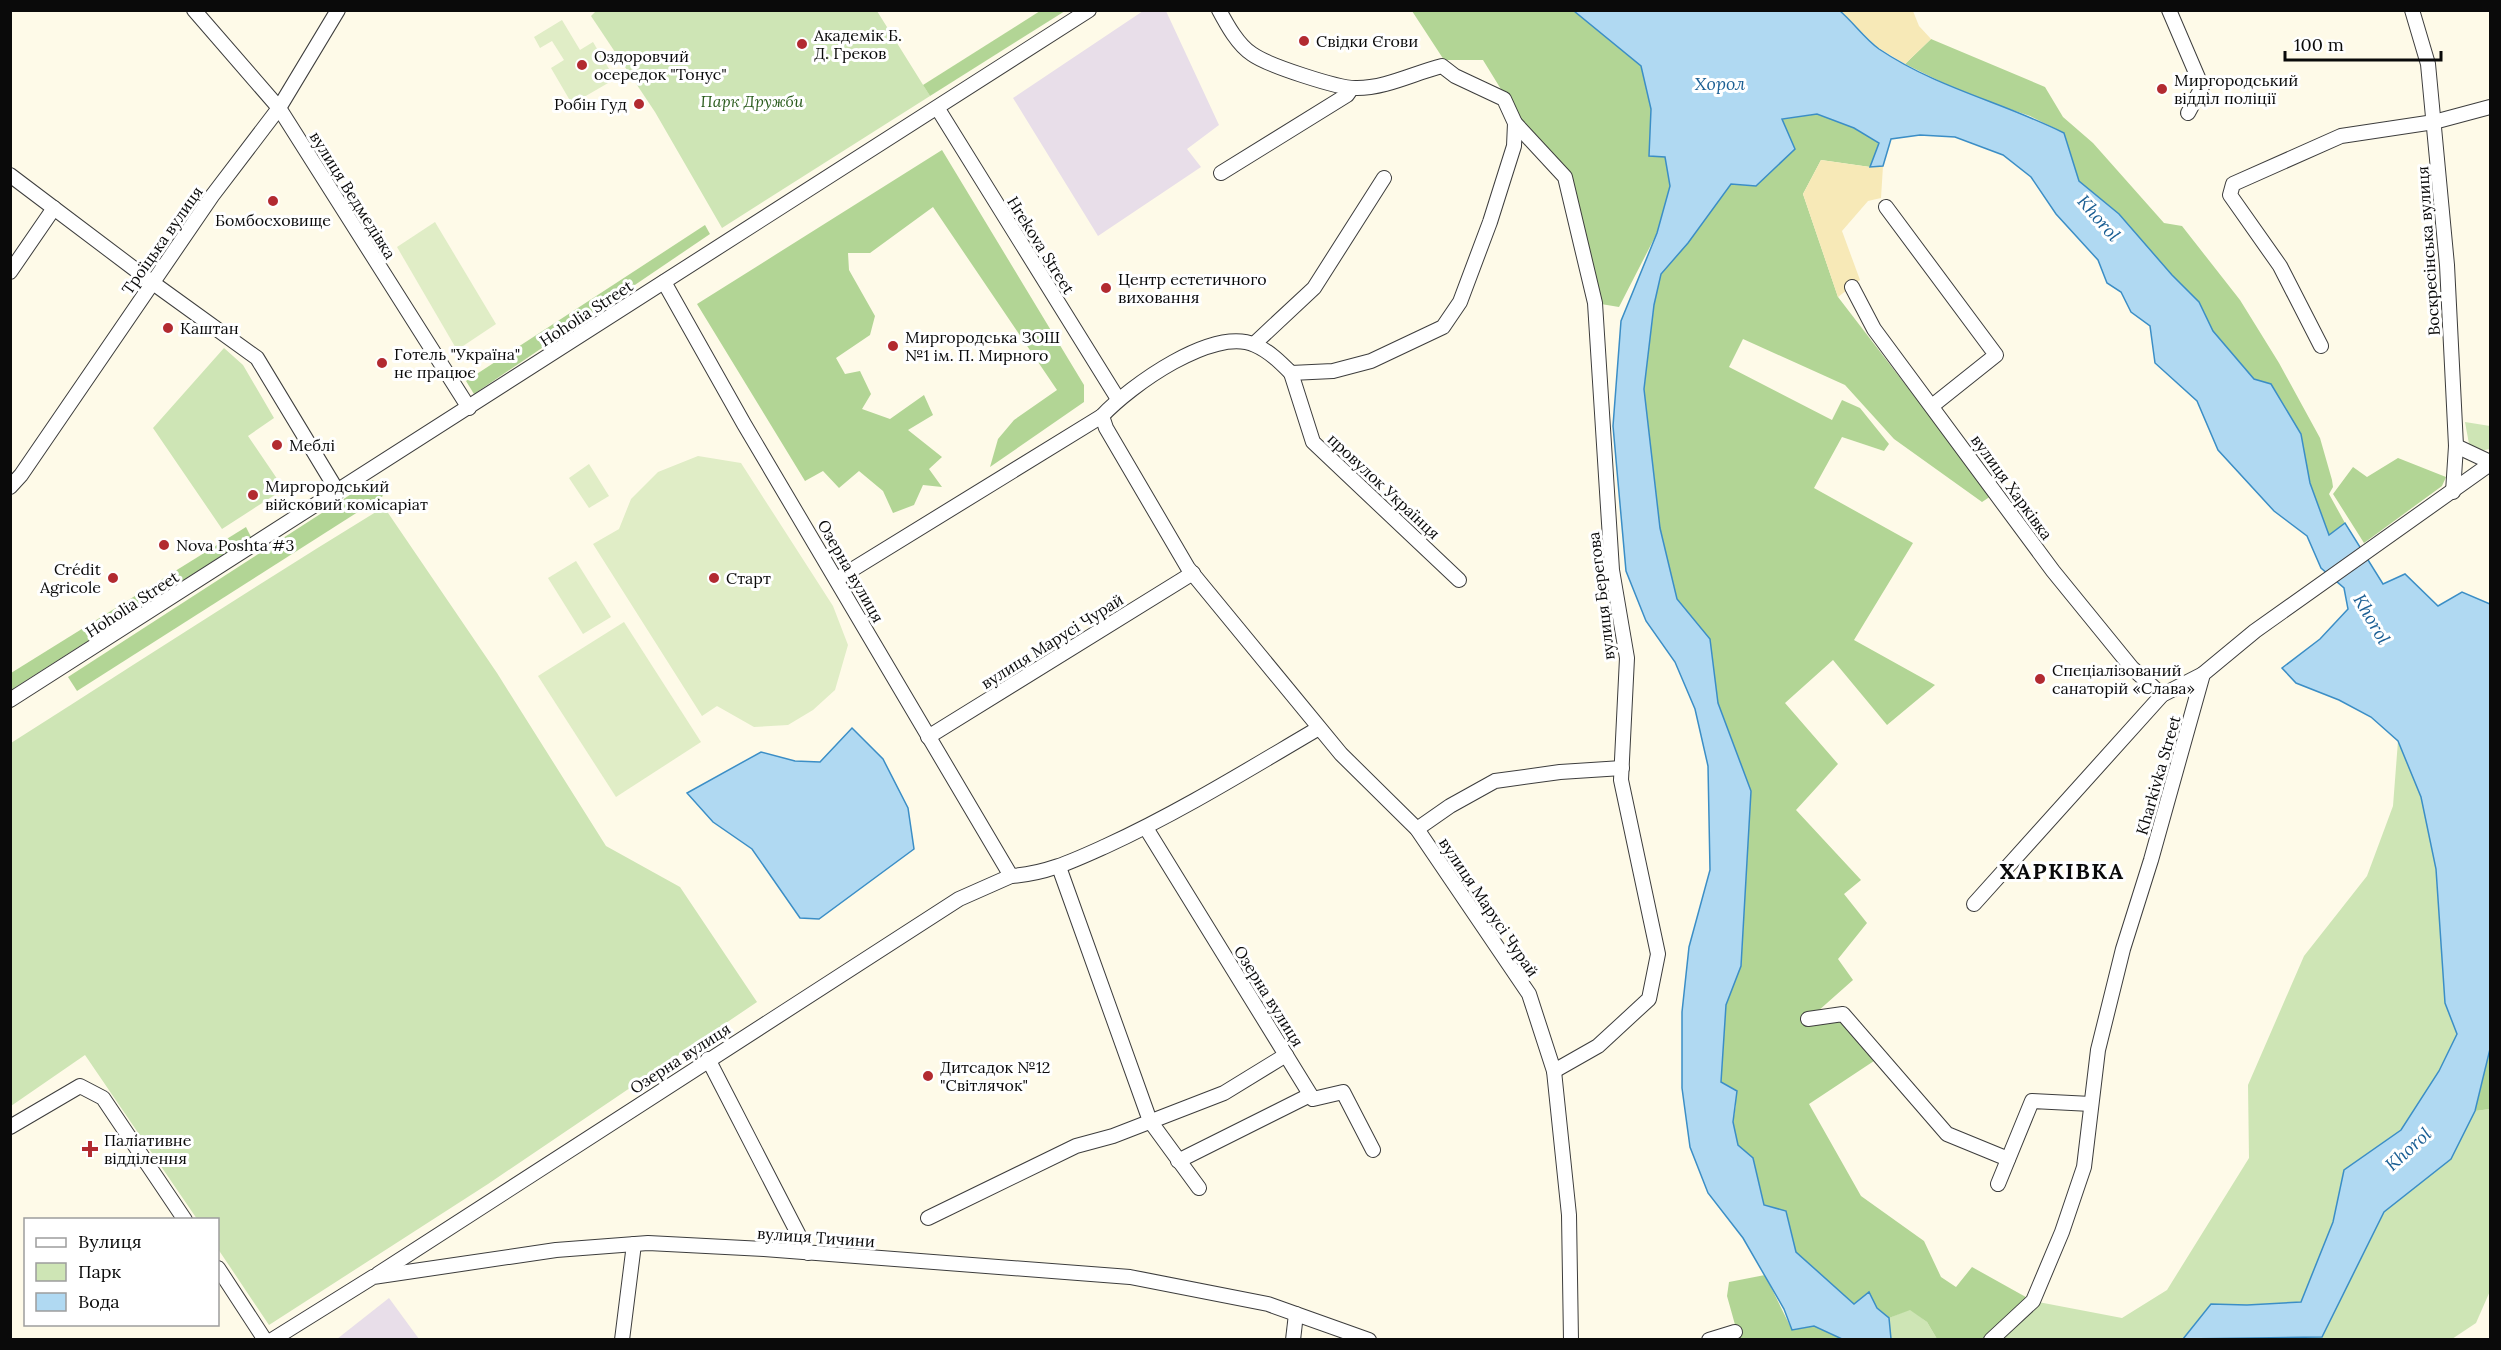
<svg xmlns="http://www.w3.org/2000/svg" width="2501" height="1350" viewBox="0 0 2501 1350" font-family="Lora,serif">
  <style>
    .industrial { fill: #e8dee9 }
    .green { fill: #cee5b5 }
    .forest { fill: #b2d595 }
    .sand { fill: #f7e9b7 }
    .pitch { fill: #e0edc6 }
    .water { fill: #b0d9f2; stroke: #3b8ec6; stroke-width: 1.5 }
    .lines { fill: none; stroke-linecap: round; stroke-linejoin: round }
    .minor-casing { stroke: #3d3d3d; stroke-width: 16 }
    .minor { stroke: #fff; stroke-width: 14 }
    .poi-dot { fill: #b22a30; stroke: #fff; stroke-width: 2 }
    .labels { text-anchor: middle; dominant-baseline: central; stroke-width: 6; stroke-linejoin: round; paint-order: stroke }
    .poi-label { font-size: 16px; fill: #0a0a0a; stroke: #fff; text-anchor: start }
    .park-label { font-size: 16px; font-style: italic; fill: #2c5d1f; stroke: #fff }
    .street-label { font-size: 16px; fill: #0a0a0a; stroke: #fff }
    .water-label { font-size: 18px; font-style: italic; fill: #1b5f94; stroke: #fff }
    .district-label { font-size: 22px; font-weight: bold; letter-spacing: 1.5px; fill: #0a0a0a; stroke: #fff }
  </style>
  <rect width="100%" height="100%" fill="#fefae8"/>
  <g class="industrial">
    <path d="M 1143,11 L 1166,11 L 1219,125 L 1187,149 L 1201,167 L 1098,236 L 1013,98 Z"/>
    <path d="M 389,1298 L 419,1339 L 337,1339 Z"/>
  </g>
  <g class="green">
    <path d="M 597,10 L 877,11 L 930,96 L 722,228 L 655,112 L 591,16 Z"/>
    <path d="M 224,348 L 243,365 L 274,418 L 248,436 L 284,489 L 222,529 L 153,428 Z"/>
    <path d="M 2465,422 L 2490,426 L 2490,449 L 2479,451 L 2469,444 Z"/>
    <path d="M 384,507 L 497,673 L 606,846 L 680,887 L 757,1002 L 488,1184 L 269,1325 L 218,1249 L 218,1220 L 197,1219 L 85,1055 L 11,1106 L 11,743 C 135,664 258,584 384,507 Z"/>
    <path d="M 2398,741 L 2421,797 L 2436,869 L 2445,1003 L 2457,1034 L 2439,1071 L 2401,1130 L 2344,1170 L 2333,1222 L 2301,1302 L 2247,1305 L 2211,1304 L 2183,1339 L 1991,1340 L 2033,1301 L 2122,1318 L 2167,1290 L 2249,1158 L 2248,1085 L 2304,956 L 2367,876 L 2393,806 Z"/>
    <path d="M 2490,1109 L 2490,1291 L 2476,1323 L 2452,1339 L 2240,1340 L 2322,1337 L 2384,1212 L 2451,1159 L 2475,1111 Z"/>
    <path d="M 1910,1309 L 1927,1322 L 1937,1339 L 1891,1339 L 1889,1318 Z"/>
  </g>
  <g class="forest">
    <path d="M 1040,11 L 1065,11 L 930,96 L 923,85 Z"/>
    <path d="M 1412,11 L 1574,11 L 1641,66 L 1651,109 L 1649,155 L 1665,157 L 1670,186 L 1657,233 L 1619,307 L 1595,303 L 1565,177 L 1523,125 L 1483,60 L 1444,60 Z"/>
    <path d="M 1931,39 L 2045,87 L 2063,117 L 2093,143 L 2164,223 L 2182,226 L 2240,300 L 2279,363 L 2320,438 L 2332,480 L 2333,487 L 2329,494 L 2345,523 L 2329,535 L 2310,483 L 2301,434 L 2271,384 L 2254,379 L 2213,331 L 2199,302 L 2172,275 L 2119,214 L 2079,181 L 2064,133 L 2030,116 L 1966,94 L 1905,64 Z"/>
    <path d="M 1817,114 L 1854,128 L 1880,143 L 1870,167 L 1821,160 L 1803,194 L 1838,297 L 1991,496 L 1982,502 L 1894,439 L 1845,385 L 1743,339 L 1729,367 L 1832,420 L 1842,400 L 1860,408 L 1889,444 L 1884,451 L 1842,437 L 1814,488 L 1913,543 L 1854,640 L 1935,685 L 1887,725 L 1833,660 L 1785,703 L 1838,764 L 1796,810 L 1861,880 L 1844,894 L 1867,923 L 1838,959 L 1853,980 L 1809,1019 L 1843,1014 L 1880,1057 L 1809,1104 L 1861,1196 L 1924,1241 L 1941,1277 L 1956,1287 L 1972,1267 L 2033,1301 L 1991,1339 L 1937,1339 L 1927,1322 L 1910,1310 L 1889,1318 L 1877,1308 L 1854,1304 L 1796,1252 L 1786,1211 L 1764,1205 L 1753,1158 L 1738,1145 L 1733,1122 L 1736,1104 L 1721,1082 L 1726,1005 L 1741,966 L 1751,791 L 1718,703 L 1710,639 L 1677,599 L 1660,528 L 1644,389 L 1654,305 L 1661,274 L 1688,243 L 1731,184 L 1756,186 L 1770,171 L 1782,119 Z"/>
    <path d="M 942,150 L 1084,385 L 1084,402 L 990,467 L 998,439 L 1014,420 L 1057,390 L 933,207 L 870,253 L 848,253 L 849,270 L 875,316 L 870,335 L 836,358 L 845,374 L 860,371 L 871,394 L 862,409 L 890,419 L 924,395 L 933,415 L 908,430 L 942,457 L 929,469 L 942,487 L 923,485 L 914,505 L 893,513 L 883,491 L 859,471 L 839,488 L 823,471 L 805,481 L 697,304 Z"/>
    <path d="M 705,225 L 710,234 L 474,394 L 466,381 Z"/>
    <path d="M 2398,458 L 2446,477 L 2442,486 L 2364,543 L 2333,494 L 2353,467 L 2367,477 Z"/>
    <path d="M 373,480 L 383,496 L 77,691 L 68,677 Z"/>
    <path d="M 246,527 L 251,537 L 11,690 L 11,673 Z"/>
    <path d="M 2490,1040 L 2490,1109 L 2475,1111 Z"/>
    <path d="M 1765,1275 L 1792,1330 L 1814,1326 L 1842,1339 L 1739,1339 L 1727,1296 L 1729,1282 Z"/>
  </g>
  <g class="sand">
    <path d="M 1840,11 L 1913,11 L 1919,26 L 1931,39 L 1905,64 L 1877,47 Z"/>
    <path d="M 1821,160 L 1870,167 L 1883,166 L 1881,198 L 1868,201 L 1842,231 L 1860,280 L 1838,297 L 1803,194 Z"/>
  </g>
  <g class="pitch">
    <path d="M 562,20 L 580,50 L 593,42 L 615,79 L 572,104 L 551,68 L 564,60 L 552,41 L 540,48 L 534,37 Z"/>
    <path d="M 435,222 L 496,324 L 457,350 L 397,247 Z"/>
    <path d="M 698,456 L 741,463 L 833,606 L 848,645 L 835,690 L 813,710 L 788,725 L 754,727 L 717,706 L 702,716 L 593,544 L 619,529 L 631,499 L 658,472 Z"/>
    <path d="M 589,464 L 609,496 L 589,508 L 569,478 Z"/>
    <path d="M 576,561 L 611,617 L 583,634 L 548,578 Z"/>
    <path d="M 624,622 L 701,742 L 616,797 L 538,676 Z"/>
  </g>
  <g class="water">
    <path d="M 1574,11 L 1840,11 C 1853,22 1865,39 1879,49 C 1937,88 2002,102 2064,133 L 2079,181 L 2119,214 L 2172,275 L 2199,302 L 2213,331 L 2254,379 L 2271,384 L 2301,434 L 2310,483 L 2329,535 L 2345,523 L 2383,584 L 2405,574 L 2438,606 L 2462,592 L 2490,604 L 2490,1049 L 2475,1111 L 2451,1159 L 2384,1212 L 2322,1337 L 2183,1339 L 2211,1304 L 2247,1305 L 2301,1302 L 2333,1222 L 2344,1170 L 2401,1130 L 2439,1071 L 2457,1034 L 2445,1003 L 2436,869 L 2421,797 L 2398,741 L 2371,717 L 2339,700 L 2296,683 L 2282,668 L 2320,639 L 2348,609 L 2344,588 L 2321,568 L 2307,536 L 2274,511 L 2218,450 L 2197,401 L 2155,363 L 2150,326 L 2131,312 L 2121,292 L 2107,283 L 2098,260 L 2056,214 L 2031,177 L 2003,155 L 1955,137 L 1920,135 L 1891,139 L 1883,166 L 1870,167 L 1879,143 L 1854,128 L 1817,114 L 1782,119 L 1795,149 L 1756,186 L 1731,184 L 1688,243 L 1661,274 L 1654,305 L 1644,389 L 1660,528 L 1677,599 L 1710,639 L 1718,703 L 1751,791 L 1741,966 L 1726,1005 L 1721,1082 L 1737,1091 L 1733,1122 L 1738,1145 L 1753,1158 L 1764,1205 L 1786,1211 L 1796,1252 L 1854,1304 L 1869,1292 L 1877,1308 L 1889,1318 L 1891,1339 L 1842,1339 L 1814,1326 L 1792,1330 L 1784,1309 L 1743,1238 L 1708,1193 L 1690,1147 L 1682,1088 L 1682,1012 L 1689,947 L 1710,870 L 1708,766 L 1695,709 L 1675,662 L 1646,621 L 1626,571 L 1613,426 L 1621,321 L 1657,233 L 1670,186 L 1665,157 L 1649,156 L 1651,109 L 1641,66 Z"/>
    <path d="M 852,728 L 883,759 L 908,808 L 914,849 L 819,919 L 800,918 L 752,849 L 713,822 L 687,793 L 761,752 L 795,761 L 820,762 Z"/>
  </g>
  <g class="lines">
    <defs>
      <g id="minor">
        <path d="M 194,10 L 279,108 L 469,408"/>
        <path d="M 2169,10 L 2202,87 L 2188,113"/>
        <path d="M 2412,10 L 2428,64 L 2447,265 L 2456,446 L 2453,492"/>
        <path d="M 938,109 L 1118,399"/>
        <path d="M 1515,123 L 1565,177 L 1595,303 L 1612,570 L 1627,658 L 1621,780 L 1658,954 L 1649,999 L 1598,1046 L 1554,1071"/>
        <path d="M 1221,173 L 1347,95 L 1352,88"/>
        <path d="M 10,175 L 153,283 L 257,358 L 338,492"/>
        <path d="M 1886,207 L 1996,355 L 1932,406"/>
        <path d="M 10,272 L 54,208"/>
        <path d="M 664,282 L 744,424 L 1011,876 C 1046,874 1075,860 1106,846 C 1180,812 1249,769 1319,728"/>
        <path d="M 1852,287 L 1874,329 L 2053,571 L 2132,668 L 2162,695"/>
        <path d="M 1254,344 L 1314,288 L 1384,178"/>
        <path d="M 2321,346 L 2280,266 L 2230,195 L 2233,184 L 2341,136 L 2434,122 L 2490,107"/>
        <path d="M 1291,373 L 1313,442 L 1459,580"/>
        <path d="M 1102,416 L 1106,428 L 1188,568 L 1341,754 L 1417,829 L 1529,994 L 1554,1071 L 1569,1215 L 1571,1340"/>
        <path d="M 2456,446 L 2490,462"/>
        <path d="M 10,487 L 21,475 L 212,196 L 279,108 L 338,10"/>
        <path d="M 837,579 L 1102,416 C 1130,386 1213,326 1255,345 C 1269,351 1280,362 1291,373 L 1333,371 L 1371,361 L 1443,327 L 1460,302 L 1490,222 L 1514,146 L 1515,123 L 1504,99 L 1455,76 L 1442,66 C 1414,73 1386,88 1357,88 C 1339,89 1267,65 1252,54 C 1238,45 1227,25 1219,10"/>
        <path d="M 10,700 L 1089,10"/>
        <path d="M 928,737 L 1193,573"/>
        <path d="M 1146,828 L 1313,1099 L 1343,1092 L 1373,1150"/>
        <path d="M 1417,829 L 1450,806 L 1495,781 L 1560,772 L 1622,768"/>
        <path d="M 1059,867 L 1150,1121 L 1199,1188"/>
        <path d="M 1974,904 L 2162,695 L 2203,674"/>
        <path d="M 1808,1019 L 1843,1014 L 1947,1134 L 2008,1159"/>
        <path d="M 708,1059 L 808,1253"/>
        <path d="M 10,1127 L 80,1086 L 103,1098 L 185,1220"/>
        <path d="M 1178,1161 L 1310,1095"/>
        <path d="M 1998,1184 L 2032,1101 L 2091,1104"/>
        <path d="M 928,1218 L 1076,1146 L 1113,1136 L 1224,1093 L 1286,1055"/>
        <path d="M 218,1268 L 265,1340"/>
        <path d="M 378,1274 L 959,899 L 1011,876"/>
        <path d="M 272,1340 L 373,1277 L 556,1250 L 648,1243 L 764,1249 L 1130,1277 L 1268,1304 L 1369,1340"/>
        <path d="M 622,1340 L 634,1244"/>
        <path d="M 1293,1340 L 1296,1314"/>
        <path d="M 1709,1340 L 1735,1332"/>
        <path d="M 1991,1340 L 2033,1301 L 2062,1232 L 2084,1167 L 2098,1050 L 2123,949 L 2151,860 L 2203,674 L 2255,631 L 2490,464"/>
      </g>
    </defs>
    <use href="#minor" class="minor-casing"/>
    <use href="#minor" class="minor"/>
  </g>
  <g class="poi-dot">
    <circle cx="1304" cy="41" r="6"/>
    <circle cx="802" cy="44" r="6"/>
    <circle cx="582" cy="65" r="6"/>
    <circle cx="2162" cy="89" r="6"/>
    <circle cx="639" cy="104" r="6"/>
    <circle cx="273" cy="201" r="6"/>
    <circle cx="1106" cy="288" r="6"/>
    <circle cx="168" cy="328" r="6"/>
    <circle cx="893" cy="346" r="6"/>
    <circle cx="382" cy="363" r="6"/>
    <circle cx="277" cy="445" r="6"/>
    <circle cx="253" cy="495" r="6"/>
    <circle cx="164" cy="545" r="6"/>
    <circle cx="113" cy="578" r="6"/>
    <circle cx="714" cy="578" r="6"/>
    <circle cx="2040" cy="679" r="6"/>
    <circle cx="928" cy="1076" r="6"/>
    <path d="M87 1140h6v6h6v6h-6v6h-6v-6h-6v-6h6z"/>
  </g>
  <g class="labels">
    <g class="poi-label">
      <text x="814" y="35">Академік Б.<tspan x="814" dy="18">Д. Греков</tspan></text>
      <text x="1316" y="41">Свідки Єгови</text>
      <text x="594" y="56">Оздоровчий<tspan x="594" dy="18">осередок "Тонус"</tspan></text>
      <text x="2174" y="80">Миргородський<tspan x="2174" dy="18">відділ поліції</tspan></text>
      <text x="627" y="104" text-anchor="end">Робін Гуд</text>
      <text x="273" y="220" text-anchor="middle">Бомбосховище</text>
      <text x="1118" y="279">Центр естетичного<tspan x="1118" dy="18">виховання</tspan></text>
      <text x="180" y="328">Каштан</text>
      <text x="905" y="337">Миргородська ЗОШ<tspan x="905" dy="18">№1 ім. П. Мирного</tspan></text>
      <text x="394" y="354">Готель "Україна"<tspan x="394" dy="18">не працює</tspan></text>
      <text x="289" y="445">Меблі</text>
      <text x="265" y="486">Миргородський<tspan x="265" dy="18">війсковий комісаріат</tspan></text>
      <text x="176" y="545">Nova Poshta #3</text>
      <text x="101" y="569" text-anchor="end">Crédit<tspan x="101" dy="18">Agricole</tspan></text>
      <text x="726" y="578">Старт</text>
      <text x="2052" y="670">Спеціалізований<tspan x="2052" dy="18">санаторій «Слава»</tspan></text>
      <text x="940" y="1067">Дитсадок №12<tspan x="940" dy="18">"Світлячок"</tspan></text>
      <text x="104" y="1140">Паліативне<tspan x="104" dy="18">відділення</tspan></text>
    </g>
    <g class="park-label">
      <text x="752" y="101">Парк Дружби</text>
    </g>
    <g class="street-label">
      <text transform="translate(353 195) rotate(58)">вулиця Ведмедівка</text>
      <text transform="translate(162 240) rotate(-55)">Троїцька вулиця</text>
      <text transform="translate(1041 245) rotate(58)">Hrekova Street</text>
      <text transform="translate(2428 251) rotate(-94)">Воскресінська вулиця</text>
      <text transform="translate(586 313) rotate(-33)">Hoholia Street</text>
      <text transform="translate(1384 486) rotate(43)">провулок Українця</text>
      <text transform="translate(2012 487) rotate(54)">вулиця Харківка</text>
      <text transform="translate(851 571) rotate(60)">Озерна вулиця</text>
      <text transform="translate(1601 596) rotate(-97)">вулиця Берегова</text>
      <text transform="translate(132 604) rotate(-33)">Hoholia Street</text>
      <text transform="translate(1052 641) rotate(-32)">вулиця Марусі Чурай</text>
      <text transform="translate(2158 775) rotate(-74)">Kharkivka Street</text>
      <text transform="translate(1489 907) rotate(56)">вулиця Марусі Чурай</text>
      <text transform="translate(1269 996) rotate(58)">Озерна вулиця</text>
      <text transform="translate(680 1058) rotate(-33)">Озерна вулиця</text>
      <text transform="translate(816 1237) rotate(4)">вулиця Тичини</text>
    </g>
    <g class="water-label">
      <text x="1720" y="83">Хорол</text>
      <text transform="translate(2099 218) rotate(49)">Khorol</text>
      <text transform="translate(2372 619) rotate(60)">Khorol</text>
      <text transform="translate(2408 1149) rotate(-42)">Khorol</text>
    </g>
    <g class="district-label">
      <text x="2062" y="871">ХАРКІВКА</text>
    </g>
  </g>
  <rect width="2501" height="1350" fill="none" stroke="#0a0a0a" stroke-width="24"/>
  <rect x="24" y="1218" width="195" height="108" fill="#ffffff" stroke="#9d9d9d" stroke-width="1.5"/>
  <rect x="36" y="1238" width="30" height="9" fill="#ffffff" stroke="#9d9d9d" stroke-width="1.5"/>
  <text x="78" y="1248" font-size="18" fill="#0a0a0a">Вулиця</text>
  <rect x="36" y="1263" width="30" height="18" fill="#cee5b5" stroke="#9d9d9d" stroke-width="1.5"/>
  <text x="78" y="1278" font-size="18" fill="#0a0a0a">Парк</text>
  <rect x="36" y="1293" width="30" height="18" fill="#b0d9f2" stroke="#9d9d9d" stroke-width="1.5"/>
  <text x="78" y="1308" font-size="18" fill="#0a0a0a">Вода</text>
  <path d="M2285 51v9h156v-9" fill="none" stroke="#0a0a0a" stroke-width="3"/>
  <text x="2294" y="51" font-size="18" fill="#0a0a0a" stroke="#ffffff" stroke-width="4.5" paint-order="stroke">100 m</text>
</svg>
